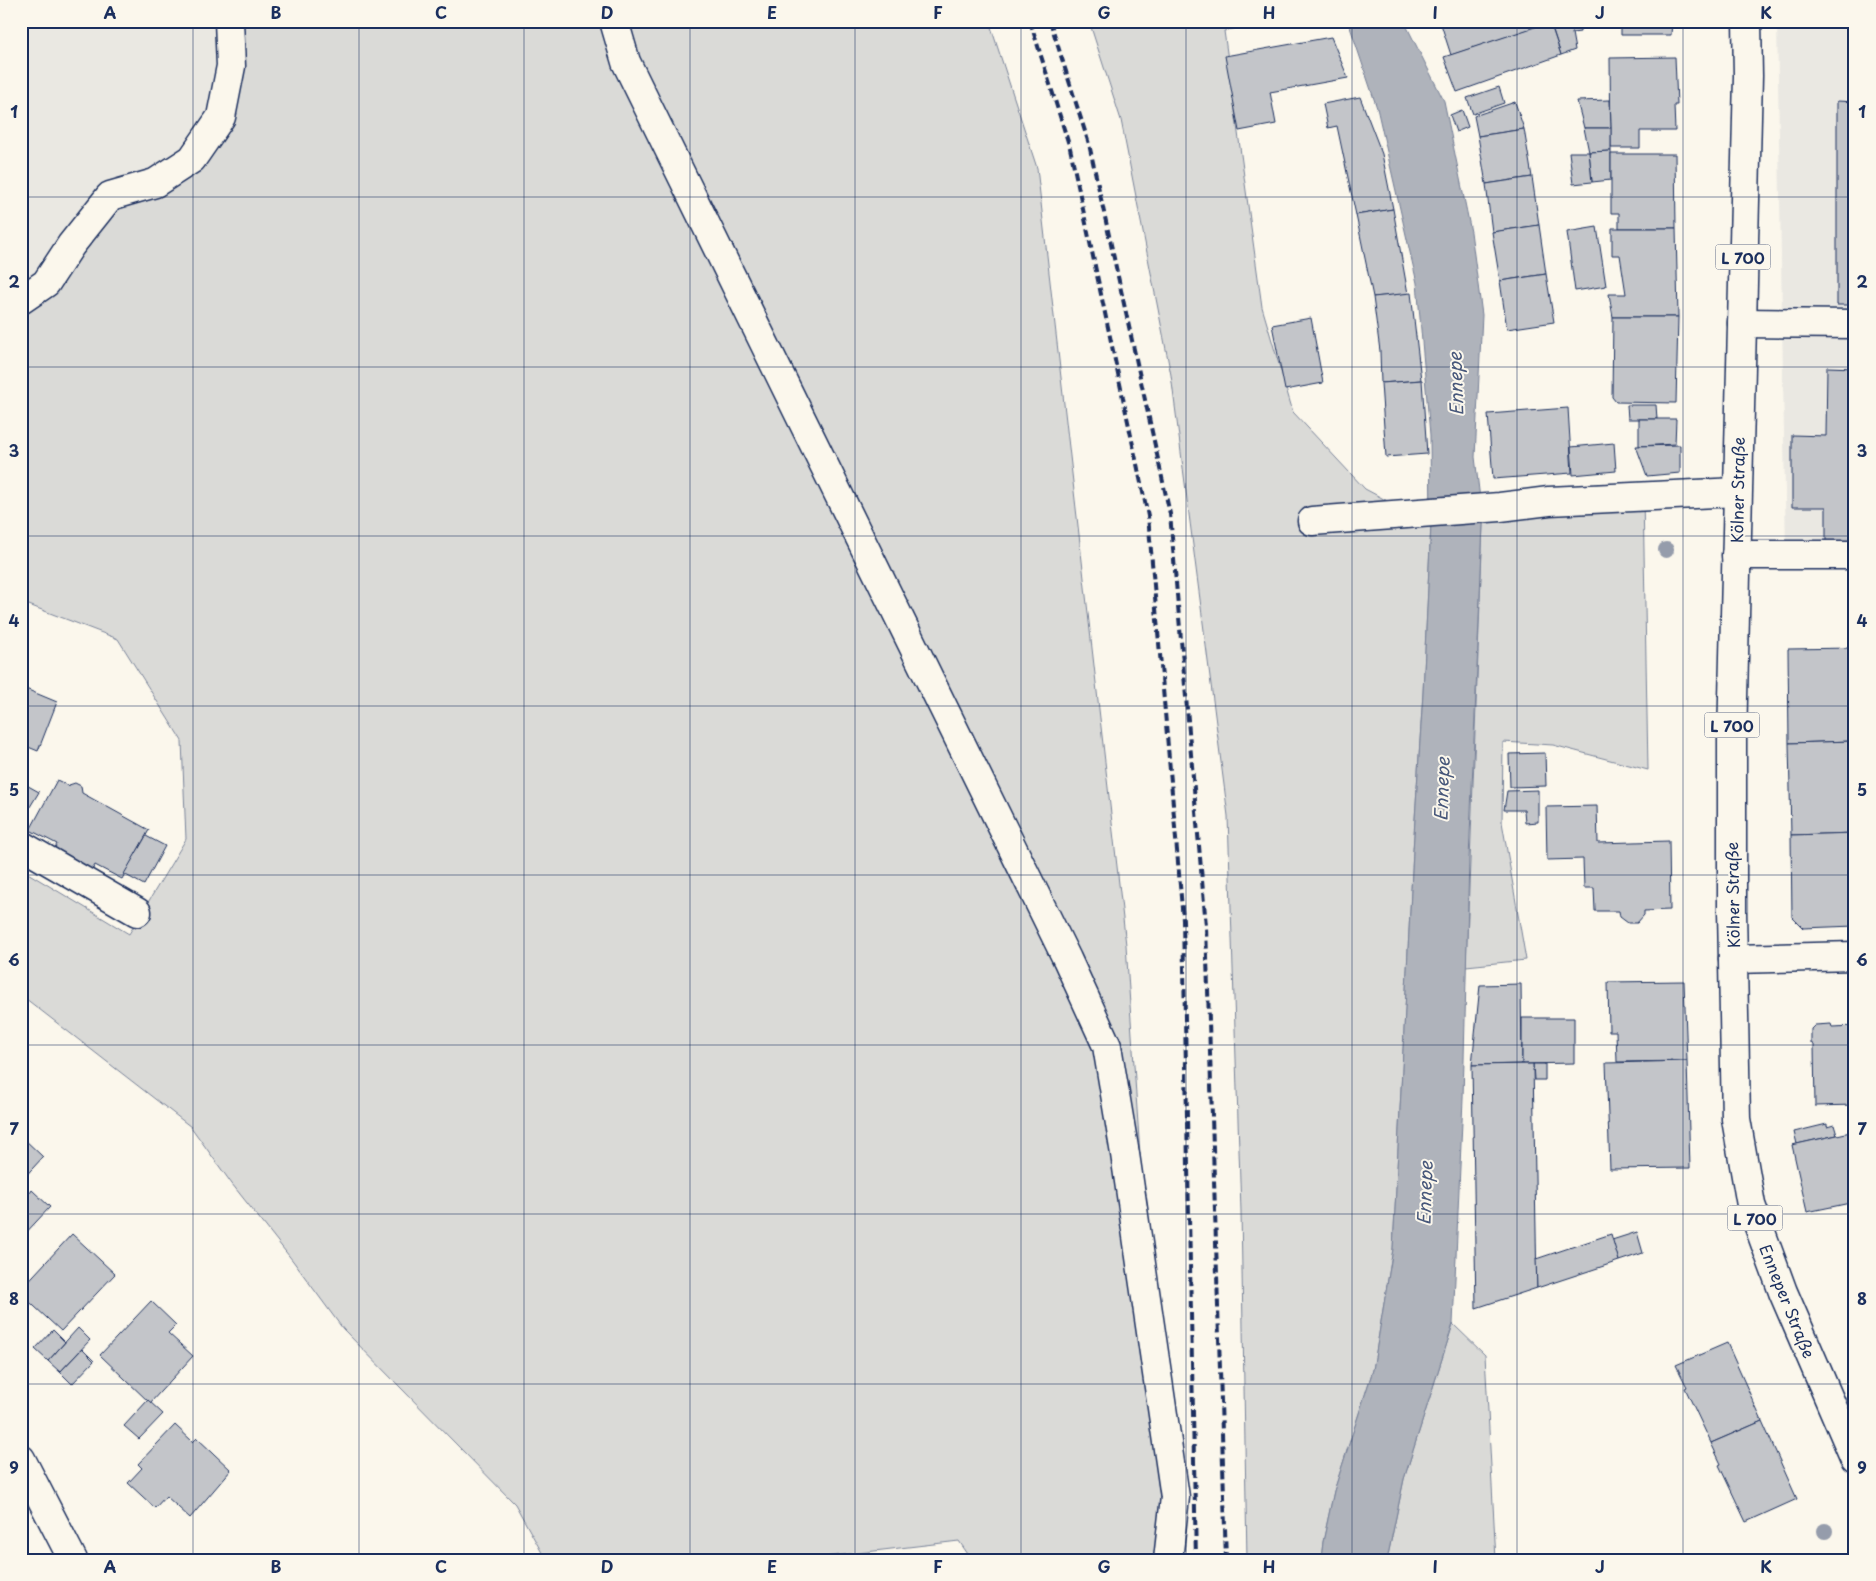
<svg xmlns="http://www.w3.org/2000/svg" width="1876" height="1581" viewBox="0 0 1876 1581" font-family="'Playpen Sans',sans-serif">
  <style>
    .built { fill: #eae8e2 }
    .green { fill: #dadad7; stroke: #7a849a }
    .water { fill: #afb3bb; stroke: #747e96 }
    .building { fill: #c3c5c9; stroke: #1b2f5e }
    .lines { fill: none; stroke-linecap: round; stroke-linejoin: round }
    .minor-casing { stroke: #1b2f5e; stroke-width: 31 }
    .major-casing { stroke: #1b2f5e; stroke-width: 31 }
    .minor { stroke: #fbf7ec; stroke-width: 28 }
    .major { stroke: #fbf7ec; stroke-width: 28 }
    .rail { stroke: #1b2f5e; stroke-width: 4; stroke-dasharray: 8 4; stroke-linecap: butt }
    .tree { fill: #959cab }
    .grid { fill: none; stroke: #1b2f5e; stroke-width: 1; stroke-opacity: 0.55 }
    .labels { text-anchor: middle; dominant-baseline: central; stroke-width: 4; stroke-linejoin: round; paint-order: stroke }
    .shield { fill: #fbf7ec; stroke: #5e6b89; stroke-width: 1 }
    .shield-label { font-size: 15px; font-weight: bold; fill: #1b2f5e }
    .street-label { font-size: 16px; fill: #1b2f5e; stroke: #fbf7ec }
    .water-label { font-size: 18px; font-style: italic; fill: #47577a; stroke: #fbf7ec }
    .neatline { fill: none; stroke: #1b2f5e; stroke-width: 2 }
    .grid-label { font-size: 16px; text-anchor: middle; font-weight: bold; fill: #1b2f5e }
  </style>
  <rect width="100%" height="100%" fill="#fbf7ec"/>
  <filter id="ink" filterUnits="userSpaceOnUse"><feTurbulence type="fractalNoise" baseFrequency=".02" numOctaves="2"/><feDisplacementMap in="SourceGraphic" scale="10" xChannelSelector="R" yChannelSelector="G"/><feConvolveMatrix kernelMatrix="1 2 1 2 8 2 1 2 1" color-interpolation-filters="sRGB"/></filter>
  <g filter="url(#ink)">
    <g class="built">
      <path d="M 21,21 L 237,21 L 227,119 L 21,311 Z"/>
      <path d="M 1777,21 L 1855,21 L 1855,556 L 1786,554 Z"/>
    </g>
    <g class="green">
      <path d="M 237,21 L 611,21 L 1102,1047 L 1120,1163 L 1161,1507 L 1155,1560 L 972,1560 L 959,1541 L 798,1560 L 546,1560 L 515,1504 L 343,1329 L 293,1261 L 232,1184 L 191,1127 L 21,995 L 21,869 L 129,934 L 186,839 L 182,741 L 118,639 L 21,602 L 21,311 L 113,205 L 198,165 Z"/>
      <path d="M 616,21 L 989,21 L 1037,168 L 1126,945 L 1142,1184 L 1110,1045 Z"/>
      <path d="M 1089,21 L 1268,21 L 1224,31 L 1262,307 L 1293,412 L 1365,489 L 1431,524 L 1423,693 L 1413,851 L 1393,1249 L 1373,1370 L 1334,1491 L 1323,1542 L 1321,1560 L 1247,1560 L 1241,1211 L 1228,816 L 1171,375 L 1121,120 Z"/>
      <path d="M 1643,496 L 1648,770 L 1553,745 L 1503,742 L 1502,822 L 1526,960 L 1466,966 L 1483,524 L 1500,507 Z"/>
      <path d="M 1453,1324 L 1485,1355 L 1496,1560 L 1387,1560 L 1404,1479 Z"/>
    </g>
    <path class="water" d="M 1348,21 L 1404,21 L 1444,101 L 1471,232 L 1482,315 L 1475,457 L 1483,524 L 1469,859 L 1463,1099 L 1453,1324 L 1404,1479 L 1387,1560 L 1321,1560 L 1323,1542 L 1334,1491 L 1373,1370 L 1393,1249 L 1413,851 L 1423,693 L 1431,524 L 1430,435 L 1417,283 L 1377,108 Z"/>
    <g class="building">
      <path d="M 1449,21 L 1546,21 L 1546,24 L 1451,55 L 1441,24 Z"/>
      <path d="M 1550,21 L 1580,21 L 1580,32 L 1572,33 L 1575,50 L 1561,55 Z"/>
      <path d="M 1621,21 L 1672,21 L 1671,35 L 1621,35 Z"/>
      <path d="M 1550,22 L 1561,55 L 1457,92 L 1444,57 Z"/>
      <path d="M 1331,37 L 1348,78 L 1270,92 L 1276,124 L 1239,131 L 1225,56 Z"/>
      <path d="M 1675,57 L 1677,105 L 1674,105 L 1675,131 L 1640,131 L 1640,148 L 1611,148 L 1610,58 Z"/>
      <path d="M 1499,87 L 1504,103 L 1473,114 L 1467,98 Z"/>
      <path d="M 1360,97 L 1382,154 L 1393,209 L 1356,215 L 1337,126 L 1328,128 L 1323,104 Z"/>
      <path d="M 1610,100 L 1611,128 L 1584,128 L 1577,101 Z"/>
      <path d="M 1837,101 L 1855,102 L 1855,305 L 1837,305 Z"/>
      <path d="M 1515,102 L 1524,129 L 1478,136 L 1474,116 Z"/>
      <path d="M 1462,110 L 1468,127 L 1456,132 L 1450,115 Z"/>
      <path d="M 1584,128 L 1611,128 L 1611,151 L 1589,152 Z"/>
      <path d="M 1524,129 L 1532,177 L 1486,184 L 1478,136 Z"/>
      <path d="M 1611,151 L 1611,180 L 1592,182 L 1589,152 Z"/>
      <path d="M 1569,152 L 1589,152 L 1592,182 L 1573,184 Z"/>
      <path d="M 1611,154 L 1675,154 L 1676,228 L 1619,228 L 1619,213 L 1611,213 Z"/>
      <path d="M 1532,177 L 1539,225 L 1492,232 L 1486,184 Z"/>
      <path d="M 1393,209 L 1408,294 L 1373,297 L 1356,215 Z"/>
      <path d="M 1539,225 L 1546,274 L 1500,281 L 1492,232 Z"/>
      <path d="M 1597,227 L 1606,286 L 1575,291 L 1567,232 Z"/>
      <path d="M 1612,228 L 1676,228 L 1678,317 L 1613,317 L 1609,294 L 1626,294 L 1620,255 L 1612,255 Z"/>
      <path d="M 1546,274 L 1554,322 L 1507,329 L 1500,281 Z"/>
      <path d="M 1411,293 L 1421,380 L 1381,383 L 1380,351 L 1373,297 Z"/>
      <path d="M 1613,317 L 1678,317 L 1676,403 L 1616,402 L 1612,397 Z"/>
      <path d="M 1311,318 L 1323,383 L 1285,390 L 1272,325 Z"/>
      <path d="M 1827,367 L 1855,368 L 1855,541 L 1826,541 L 1826,507 L 1792,507 L 1792,435 L 1826,436 Z"/>
      <path d="M 1422,380 L 1427,454 L 1386,457 L 1381,383 Z"/>
      <path d="M 1627,405 L 1656,405 L 1657,419 L 1628,419 Z"/>
      <path d="M 1568,408 L 1572,473 L 1493,479 L 1488,414 Z"/>
      <path d="M 1639,419 L 1676,419 L 1675,444 L 1639,446 Z"/>
      <path d="M 1614,443 L 1616,471 L 1573,475 L 1571,447 Z"/>
      <path d="M 1680,445 L 1680,473 L 1647,476 L 1636,446 Z"/>
      <path d="M 1851,590 L 1853,599 L 1855,599 L 1855,648 L 1851,648 Z"/>
      <path d="M 1852,648 L 1853,741 L 1789,743 L 1788,649 Z"/>
      <path d="M 21,687 L 57,702 L 38,751 L 21,744 Z"/>
      <rect x="1853" y="712" width="2" height="29"/>
      <path d="M 1853,741 L 1855,833 L 1791,835 L 1789,743 Z"/>
      <path d="M 1545,753 L 1546,786 L 1510,787 L 1509,754 Z"/>
      <path d="M 57,780 L 69,786 L 69,785 L 75,783 L 81,786 L 82,793 L 149,830 L 122,879 L 95,865 L 89,876 L 51,855 L 57,844 L 30,830 Z"/>
      <path d="M 21,782 L 39,792 L 22,820 L 21,820 Z"/>
      <path d="M 1538,790 L 1538,822 L 1525,823 L 1524,810 L 1504,810 L 1507,791 Z"/>
      <path d="M 1597,806 L 1598,843 L 1669,841 L 1670,910 L 1644,911 L 1644,915 L 1637,923 L 1628,923 L 1620,917 L 1619,911 L 1595,911 L 1594,888 L 1584,888 L 1583,859 L 1547,860 L 1546,807 Z"/>
      <path d="M 1855,833 L 1855,926 L 1803,928 L 1792,917 L 1791,835 Z"/>
      <path d="M 146,836 L 165,846 L 144,885 L 124,874 Z"/>
      <path d="M 1684,981 L 1687,1061 L 1617,1062 L 1616,1031 L 1609,1031 L 1608,982 Z"/>
      <path d="M 1521,984 L 1522,1064 L 1472,1065 L 1480,985 Z"/>
      <path d="M 1522,1018 L 1574,1018 L 1574,1063 L 1522,1064 Z"/>
      <path d="M 1831,1024 L 1832,1027 L 1855,1026 L 1855,1105 L 1815,1106 L 1814,1045 L 1811,1043 L 1811,1029 L 1815,1025 Z"/>
      <path d="M 1687,1061 L 1690,1168 L 1610,1169 L 1606,1063 Z"/>
      <path d="M 1533,1064 L 1545,1064 L 1545,1080 L 1534,1080 Z"/>
      <path d="M 1533,1064 L 1537,1288 L 1476,1308 L 1472,1065 Z"/>
      <path d="M 1827,1124 L 1827,1127 L 1834,1125 L 1837,1135 L 1797,1144 L 1794,1132 Z"/>
      <path d="M 1855,1131 L 1855,1202 L 1807,1212 L 1792,1145 Z"/>
      <path d="M 22,1137 L 43,1157 L 21,1181 L 21,1137 Z"/>
      <path d="M 21,1185 L 30,1193 L 32,1190 L 50,1207 L 21,1238 Z"/>
      <path d="M 1637,1232 L 1643,1253 L 1619,1261 L 1612,1240 Z"/>
      <path d="M 72,1234 L 115,1274 L 61,1331 L 21,1294 L 21,1289 Z"/>
      <path d="M 1611,1234 L 1619,1261 L 1537,1288 L 1536,1259 Z"/>
      <path d="M 151,1301 L 176,1325 L 168,1333 L 193,1356 L 150,1403 L 100,1355 Z"/>
      <path d="M 78,1328 L 90,1340 L 60,1372 L 48,1361 Z"/>
      <path d="M 53,1330 L 65,1342 L 48,1361 L 35,1349 Z"/>
      <path d="M 1727,1343 L 1762,1421 L 1711,1443 L 1685,1388 L 1687,1387 L 1676,1365 Z"/>
      <path d="M 82,1349 L 94,1361 L 72,1384 L 60,1372 Z"/>
      <path d="M 148,1400 L 163,1414 L 139,1439 L 124,1426 Z"/>
      <path d="M 1762,1421 L 1797,1499 L 1746,1522 L 1719,1465 L 1721,1464 L 1711,1443 Z"/>
      <path d="M 175,1425 L 193,1442 L 197,1438 L 231,1470 L 190,1518 L 166,1496 L 155,1508 L 128,1483 L 142,1468 L 138,1464 Z"/>
    </g>
    <g class="lines">
      <defs>
        <g id="minor">
          <path d="M 614,21 L 626,62 L 1067,959 L 1107,1046 L 1125,1154 L 1175,1497 L 1168,1560"/>
          <path d="M 21,300 L 46,283 L 71,245 L 110,196 L 155,183 L 192,159 L 221,117 L 231,66 L 229,21"/>
          <path d="M 1742,323 L 1855,324"/>
          <path d="M 1312,521 L 1500,507 L 1549,501 L 1737,492"/>
          <path d="M 1736,555 L 1855,555"/>
          <path d="M 21,845 L 137,912"/>
          <path d="M 1733,959 L 1855,956"/>
        </g>
        <g id="major">
          <path d="M 1747,21 L 1748,76 L 1732,740 L 1732,910 L 1736,1119 L 1751,1205 L 1783,1292 L 1855,1459"/>
          <path d="M 21,1459 L 73,1560"/>
        </g>
      </defs>
      <use href="#minor" class="minor-casing"/>
      <use href="#major" class="major-casing"/>
      <use href="#minor" class="minor"/>
      <use href="#major" class="major"/>
      <g class="rail">
        <path d="M 1030,21 L 1070,148 L 1148,516 L 1183,920 L 1196,1560"/>
        <path d="M 1050,21 L 1089,144 L 1170,514 L 1206,926 L 1226,1560"/>
      </g>
    </g>
    <g class="tree">
      <circle cx="1666" cy="550" r="8"/>
      <circle cx="1825" cy="1531" r="8"/>
    </g>
  </g>
  <path class="grid" d="M 193,21 L 193,1560M 359,21 L 359,1560M 524,21 L 524,1560M 690,21 L 690,1560M 855,21 L 855,1560M 1021,21 L 1021,1560M 1186,21 L 1186,1560M 1352,21 L 1352,1560M 1517,21 L 1517,1560M 1683,21 L 1683,1560M 21,197 L 1855,197M 21,367 L 1855,367M 21,536 L 1855,536M 21,706 L 1855,706M 21,875 L 1855,875M 21,1045 L 1855,1045M 21,1214 L 1855,1214M 21,1384 L 1855,1384"/>
  <g class="labels">
    <g class="shield">
      <rect x="1715.5" y="244.5" width="55" height="25" rx="4"/>
      <rect x="1704.5" y="712.5" width="55" height="25" rx="4"/>
      <rect x="1727.5" y="1205.5" width="55" height="25" rx="4"/>
    </g>
    <g class="shield-label">
      <text x="1743" y="257">L 700</text>
      <text x="1732" y="725">L 700</text>
      <text x="1755" y="1218">L 700</text>
    </g>
    <g class="street-label">
      <text transform="translate(1737 490) rotate(-89)">Kölner Straße</text>
      <text transform="translate(1732 895) rotate(-91)">Kölner Straße</text>
      <text transform="translate(1788 1301) rotate(68)">Enneper Straße</text>
    </g>
    <g class="water-label">
      <text transform="translate(1455 384) rotate(-92)">Ennepe</text>
      <text transform="translate(1441 789) rotate(-88)">Ennepe</text>
      <text transform="translate(1424 1193) rotate(-88)">Ennepe</text>
    </g>
  </g>
  <rect width="1876" height="1581" fill="none" stroke="#fbf7ec" stroke-width="55"/>
  <rect x="28" y="28" width="1820" height="1526" class="neatline"/>
  <g class="grid-label">
    <text x="110" y="19">A</text>
    <text x="276" y="19">B</text>
    <text x="441" y="19">C</text>
    <text x="607" y="19">D</text>
    <text x="772" y="19">E</text>
    <text x="938" y="19">F</text>
    <text x="1104" y="19">G</text>
    <text x="1269" y="19">H</text>
    <text x="1435" y="19">I</text>
    <text x="1600" y="19">J</text>
    <text x="1766" y="19">K</text>
    <text x="14" y="118">1</text>
    <text x="1862" y="118">1</text>
    <text x="14" y="288">2</text>
    <text x="1862" y="288">2</text>
    <text x="14" y="457">3</text>
    <text x="1862" y="457">3</text>
    <text x="14" y="627">4</text>
    <text x="1862" y="627">4</text>
    <text x="14" y="796">5</text>
    <text x="1862" y="796">5</text>
    <text x="14" y="966">6</text>
    <text x="1862" y="966">6</text>
    <text x="14" y="1135">7</text>
    <text x="1862" y="1135">7</text>
    <text x="14" y="1305">8</text>
    <text x="1862" y="1305">8</text>
    <text x="14" y="1474">9</text>
    <text x="1862" y="1474">9</text>
    <text x="110" y="1573">A</text>
    <text x="276" y="1573">B</text>
    <text x="441" y="1573">C</text>
    <text x="607" y="1573">D</text>
    <text x="772" y="1573">E</text>
    <text x="938" y="1573">F</text>
    <text x="1104" y="1573">G</text>
    <text x="1269" y="1573">H</text>
    <text x="1435" y="1573">I</text>
    <text x="1600" y="1573">J</text>
    <text x="1766" y="1573">K</text>
  </g>
</svg>
